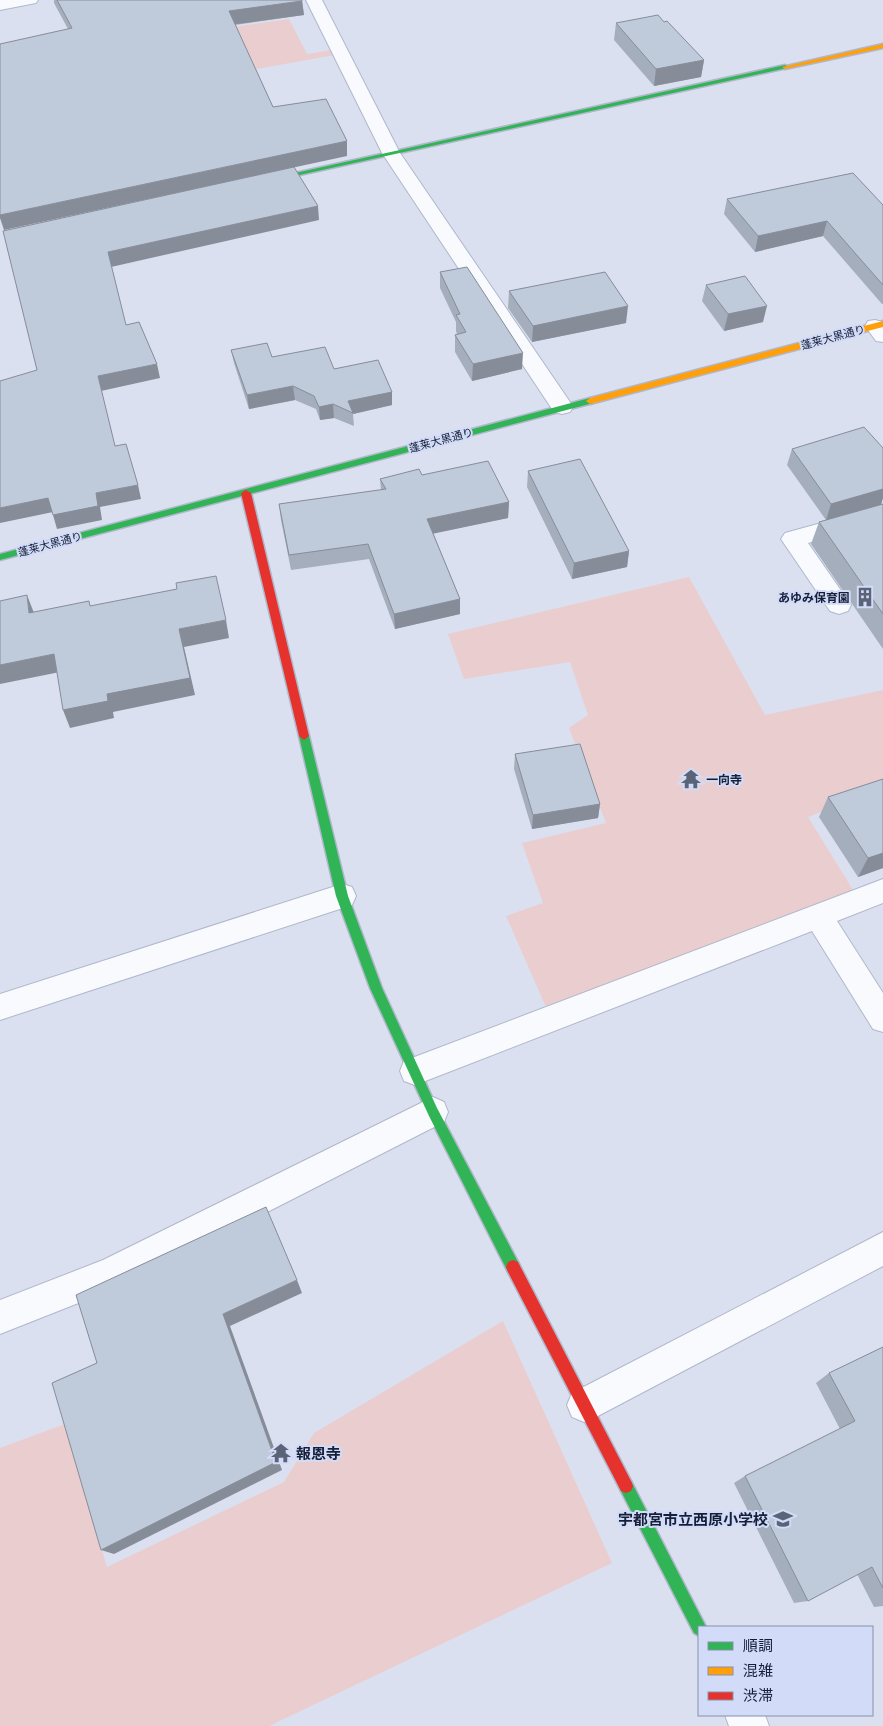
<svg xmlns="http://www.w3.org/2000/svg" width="883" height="1726" viewBox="0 0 883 1726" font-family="Ubuntu,'Noto Sans JP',sans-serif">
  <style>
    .green { fill: #eacdce }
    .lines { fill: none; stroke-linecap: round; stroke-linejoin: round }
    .street-casing { stroke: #b0b7cb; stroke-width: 2 }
    .fast-casing { stroke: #b0b7cb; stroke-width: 3 }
    .slow-casing { stroke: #b0b7cb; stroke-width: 3 }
    .jam-casing { stroke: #b0b7cb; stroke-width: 3 }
    .street { fill: #f9fafd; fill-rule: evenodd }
    .fast { fill: #30b455; fill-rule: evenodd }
    .slow { fill: #ff9f0a; fill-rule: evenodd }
    .jam { fill: #e5322d; fill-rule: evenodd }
    .wall { fill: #a4aebc }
    .shaded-wall { fill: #868d99 }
    .building { fill: #bfcadb; stroke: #868d99 }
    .labels { text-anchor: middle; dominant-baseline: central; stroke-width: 4; stroke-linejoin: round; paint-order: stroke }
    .far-street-label { font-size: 11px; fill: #171f38; stroke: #d2dcf8 }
    .poi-label { font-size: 12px; font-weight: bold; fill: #171f38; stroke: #d2dcf8; text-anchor: end }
    .near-poi-label { font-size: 15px; font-weight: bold; fill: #171f38; stroke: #d2dcf8; text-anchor: start }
  </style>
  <rect width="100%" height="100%" fill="#dae0f0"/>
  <g class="green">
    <path d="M 289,19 L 307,54 L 332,50 L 335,55 L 218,76 L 220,29 Z"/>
    <path d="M 689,577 L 765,715 L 883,690 L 883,788 L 808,817 L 858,898 L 549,1014 L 506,916 L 543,903 L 522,843 L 606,823 L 569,728 L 588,715 L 570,662 L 464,679 L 448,634 Z"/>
    <path d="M 503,1321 L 612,1563 L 269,1726 L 0,1726 L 0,1448 L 65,1424 L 107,1567 L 284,1482 L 314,1433 Z"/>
  </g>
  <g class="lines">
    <defs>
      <g id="street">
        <path d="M 0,0 L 38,0 L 36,3 L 0,10 Z"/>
        <path d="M 306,0 L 322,0 L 400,153 L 570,402 L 573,407 L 570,412 L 562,414 L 554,412 L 382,153 Z"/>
        <path d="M 875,320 L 883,322 L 883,342 L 876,341 L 865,326 L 868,321 Z"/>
        <path d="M 883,506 L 883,522 L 808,543 L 851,605 L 848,611 L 839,614 L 830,611 L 781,539 L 785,533 Z"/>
        <path d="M 883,879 L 883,903 L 837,921 L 883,993 L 883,1032 L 873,1029 L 812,931 L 415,1085 L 404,1081 L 400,1071 L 404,1061 Z"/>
        <path d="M 342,884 L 352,887 L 356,896 L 352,905 L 0,1020 L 0,994 Z"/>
        <path d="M 433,1097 L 444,1102 L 448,1112 L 444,1122 L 124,1285 L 0,1334 L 0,1300 L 103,1260 Z"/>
        <path d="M 883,1232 L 883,1266 L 596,1417 L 584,1422 L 572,1417 L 567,1405 L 572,1393 Z"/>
        <path d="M 725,1715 L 765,1715 L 769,1726 L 729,1726 Z"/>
      </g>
      <g id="fast">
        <path d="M 785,65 L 788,67 L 787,68 L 263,183 L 259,181 Z"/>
        <path d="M 590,398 L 593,399 L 593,403 L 0,560 L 0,554 Z"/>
        <path d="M 304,732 L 309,736 L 348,896 L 382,988 L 437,1108 L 518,1262 L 520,1267 L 518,1272 L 513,1274 L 508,1272 L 429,1116 L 370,988 L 336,896 L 299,736 Z"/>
        <path d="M 626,1479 L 631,1481 L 704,1623 L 706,1627 L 699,1627 L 699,1636 L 694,1633 L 621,1491 L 619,1486 L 621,1481 Z"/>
      </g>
      <g id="slow">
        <path d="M 883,44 L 883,48 L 785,69 L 782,67 Z"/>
        <path d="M 883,321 L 883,327 L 590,404 L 586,401 L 590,398 Z"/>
      </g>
      <g id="jam">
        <path d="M 246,490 L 251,493 L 309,736 L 304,740 L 299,736 L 241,493 Z"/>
        <path d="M 513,1260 L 518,1262 L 631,1481 L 633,1486 L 631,1491 L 626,1493 L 621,1491 L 508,1272 L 506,1267 L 508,1262 Z"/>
      </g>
    </defs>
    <use href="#street" class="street-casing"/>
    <use href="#fast" class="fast-casing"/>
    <use href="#slow" class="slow-casing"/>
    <use href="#jam" class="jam-casing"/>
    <use href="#street" class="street"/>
    <use href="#fast" class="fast"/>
    <use href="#slow" class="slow"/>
    <use href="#jam" class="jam"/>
  </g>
  <g class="wall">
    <path d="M 54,0 L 302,0 L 304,15 L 235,25 L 273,107 L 347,156 L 68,29 L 54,3 Z"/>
    <path d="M 664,22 L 704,60 L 701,77 L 654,86 L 614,40 L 616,23 Z"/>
    <path d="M 727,199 L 883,205 L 883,304 L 882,304 L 823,236 L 755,252 L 724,214 Z"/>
    <path d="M 440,272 L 522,369 L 472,381 L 455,352 L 455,335 L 457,334 L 456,331 L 456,322 L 440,288 Z"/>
    <path d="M 706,285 L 763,322 L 724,331 L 702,301 Z"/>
    <path d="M 509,291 L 626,323 L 532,342 L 508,308 Z"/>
    <path d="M 231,350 L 334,369 L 392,392 L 392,405 L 353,414 L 354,426 L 334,418 L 320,420 L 316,409 L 295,400 L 249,409 L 234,363 Z"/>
    <path d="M 883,448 L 883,498 L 881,504 L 883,504 L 883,649 L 811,544 L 819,522 L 826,520 L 787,465 L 792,449 Z"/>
    <path d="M 528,471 L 629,551 L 627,567 L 572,579 L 527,487 Z"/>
    <path d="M 422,475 L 509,502 L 508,518 L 433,533 L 460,599 L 460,614 L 395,629 L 369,559 L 291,570 L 281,520 L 279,504 L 381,490 L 380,479 Z"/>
    <path d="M 515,754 L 600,804 L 598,818 L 532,829 L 514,769 Z"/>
    <path d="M 883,779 L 883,868 L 858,877 L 819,817 L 828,797 Z"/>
    <path d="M 883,1347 L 883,1606 L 874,1607 L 857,1574 L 808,1601 L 794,1603 L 734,1483 L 745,1476 L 840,1429 L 816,1383 L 829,1373 Z"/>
  </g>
  <g class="shaded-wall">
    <path d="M 302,1 L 304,15 L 230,25 L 229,11 Z"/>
    <path d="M 704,60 L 701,77 L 654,86 L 656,69 Z"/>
    <path d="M 347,141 L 347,156 L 4,230 L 0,218 L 0,215 Z"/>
    <path d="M 318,206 L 319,220 L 111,267 L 108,252 Z"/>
    <path d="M 827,221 L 823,236 L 755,252 L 758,236 Z"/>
    <path d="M 628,306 L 626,323 L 532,342 L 533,326 Z"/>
    <path d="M 767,306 L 763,322 L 724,331 L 728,314 Z"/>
    <path d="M 523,353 L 522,369 L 472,381 L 473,364 Z"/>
    <path d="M 157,364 L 160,378 L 101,391 L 98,376 Z"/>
    <path d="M 293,386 L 295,400 L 249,409 L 247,395 Z"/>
    <path d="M 392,392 L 392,405 L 353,414 L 348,401 Z"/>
    <path d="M 333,404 L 334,418 L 320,420 L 319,407 Z"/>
    <path d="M 883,484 L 883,498 L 881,505 L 826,520 L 831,504 Z"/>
    <path d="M 138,485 L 141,499 L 100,507 L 102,520 L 57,529 L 53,515 L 96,493 Z"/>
    <path d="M 48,498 L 53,512 L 0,523 L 0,508 Z"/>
    <path d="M 509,502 L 508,518 L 427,535 L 427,519 Z"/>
    <path d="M 629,551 L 627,567 L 572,579 L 574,563 Z"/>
    <path d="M 27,595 L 34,613 L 29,613 Z"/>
    <path d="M 460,599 L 460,614 L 395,629 L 394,614 Z"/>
    <path d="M 226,620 L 229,638 L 184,647 L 195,695 L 113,712 L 114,718 L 70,728 L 63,710 L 107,694 L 179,629 Z"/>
    <path d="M 54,654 L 60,672 L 0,684 L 0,665 Z"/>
    <path d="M 600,804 L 598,818 L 532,829 L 533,815 Z"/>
    <path d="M 883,853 L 883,868 L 858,877 L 868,858 Z"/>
    <path d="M 297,1280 L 302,1293 L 230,1326 L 282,1470 L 114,1554 L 101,1550 L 223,1314 Z"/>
  </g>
  <g class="building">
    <path d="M 57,0 L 302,0 L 302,1 L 229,11 L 273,107 L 326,99 L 347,141 L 0,215 L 0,44 L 72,28 Z"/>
    <path d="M 658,15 L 664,22 L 667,21 L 704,60 L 656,69 L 616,23 Z"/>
    <path d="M 294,167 L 318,206 L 108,252 L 126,325 L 139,322 L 157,364 L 98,376 L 115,446 L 126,444 L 138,485 L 96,493 L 98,506 L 53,515 L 48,498 L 0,508 L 0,381 L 37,370 L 3,231 Z"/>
    <path d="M 853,173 L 883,205 L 883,285 L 827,221 L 758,236 L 727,199 Z"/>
    <path d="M 467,267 L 523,353 L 473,364 L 455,335 L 466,332 L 456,315 L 460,314 L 440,272 Z"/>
    <path d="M 605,272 L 628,306 L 533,326 L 509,291 Z"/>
    <path d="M 745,276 L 767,306 L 728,314 L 706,285 Z"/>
    <path d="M 267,343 L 272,357 L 325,347 L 334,369 L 378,360 L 392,392 L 348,401 L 353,413 L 333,404 L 319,407 L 314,396 L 293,386 L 247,395 L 231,350 Z"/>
    <path d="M 864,427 L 883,448 L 883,489 L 831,504 L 792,449 Z"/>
    <path d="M 580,459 L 629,551 L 574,563 L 528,471 Z"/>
    <path d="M 488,461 L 509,502 L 427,519 L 460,599 L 394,614 L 368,544 L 289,555 L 279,504 L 386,489 L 380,479 L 419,469 L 422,475 Z"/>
    <path d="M 883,504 L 883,614 L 819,522 Z"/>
    <path d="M 216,576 L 226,620 L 179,629 L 190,678 L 107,694 L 108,701 L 63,710 L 54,654 L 0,665 L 0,601 L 27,595 L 29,613 L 89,601 L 90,606 L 177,589 L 176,583 Z"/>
    <path d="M 580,744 L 600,804 L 533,815 L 515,754 Z"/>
    <path d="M 883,779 L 883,853 L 868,858 L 828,797 Z"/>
    <path d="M 266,1207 L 297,1280 L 223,1314 L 276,1462 L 101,1550 L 52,1383 L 97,1363 L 76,1295 Z"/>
    <path d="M 883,1347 L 883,1588 L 872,1567 L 808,1601 L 745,1476 L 855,1421 L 829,1373 Z"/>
  </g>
  <defs>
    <symbol id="building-bare" viewBox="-9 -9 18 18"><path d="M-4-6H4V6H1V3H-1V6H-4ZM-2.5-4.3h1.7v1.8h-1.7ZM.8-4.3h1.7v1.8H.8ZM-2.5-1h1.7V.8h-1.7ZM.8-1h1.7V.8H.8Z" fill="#5b6378" stroke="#d2dcf8" stroke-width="2.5" paint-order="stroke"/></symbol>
    <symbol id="temple-bare" viewBox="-9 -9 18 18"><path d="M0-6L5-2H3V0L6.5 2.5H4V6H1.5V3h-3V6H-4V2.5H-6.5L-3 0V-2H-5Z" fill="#5b6378" stroke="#d2dcf8" stroke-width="2.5" paint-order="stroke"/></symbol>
    <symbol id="school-bare" viewBox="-9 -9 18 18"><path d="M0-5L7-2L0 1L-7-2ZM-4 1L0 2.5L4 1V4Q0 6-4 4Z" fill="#5b6378" stroke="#d2dcf8" stroke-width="2.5" paint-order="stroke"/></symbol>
  </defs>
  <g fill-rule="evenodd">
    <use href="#building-bare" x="851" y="583" width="28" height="28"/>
    <use href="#temple-bare" x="677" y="765" width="28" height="28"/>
    <use href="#temple-bare" x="267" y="1439" width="28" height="28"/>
    <use href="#school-bare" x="769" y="1505" width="28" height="28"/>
  </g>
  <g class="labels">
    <g class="far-street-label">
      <text transform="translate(833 337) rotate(-15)">蓬莱大黒通り</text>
      <text transform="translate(441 440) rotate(-15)">蓬莱大黒通り</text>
      <text transform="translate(50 544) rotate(-15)">蓬莱大黒通り</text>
    </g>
    <g class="poi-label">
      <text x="850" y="597">あゆみ保育園</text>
      <text x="706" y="779" text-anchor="start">一向寺</text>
    </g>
    <g class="near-poi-label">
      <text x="296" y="1453">報恩寺</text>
      <text x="768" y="1519" text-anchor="end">宇都宮市立西原小学校</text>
    </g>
  </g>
  <rect x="698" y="1626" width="175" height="90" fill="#d2dcf8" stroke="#8790ab"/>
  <rect x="708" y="1642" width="25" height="8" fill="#30b455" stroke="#8790ab"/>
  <text x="743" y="1651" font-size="15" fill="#171f38">順調</text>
  <rect x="708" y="1667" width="25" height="8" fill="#ff9f0a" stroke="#8790ab"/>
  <text x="743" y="1676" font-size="15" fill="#171f38">混雑</text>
  <rect x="708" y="1692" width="25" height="8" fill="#e5322d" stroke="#8790ab"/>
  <text x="743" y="1701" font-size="15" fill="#171f38">渋滞</text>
</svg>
